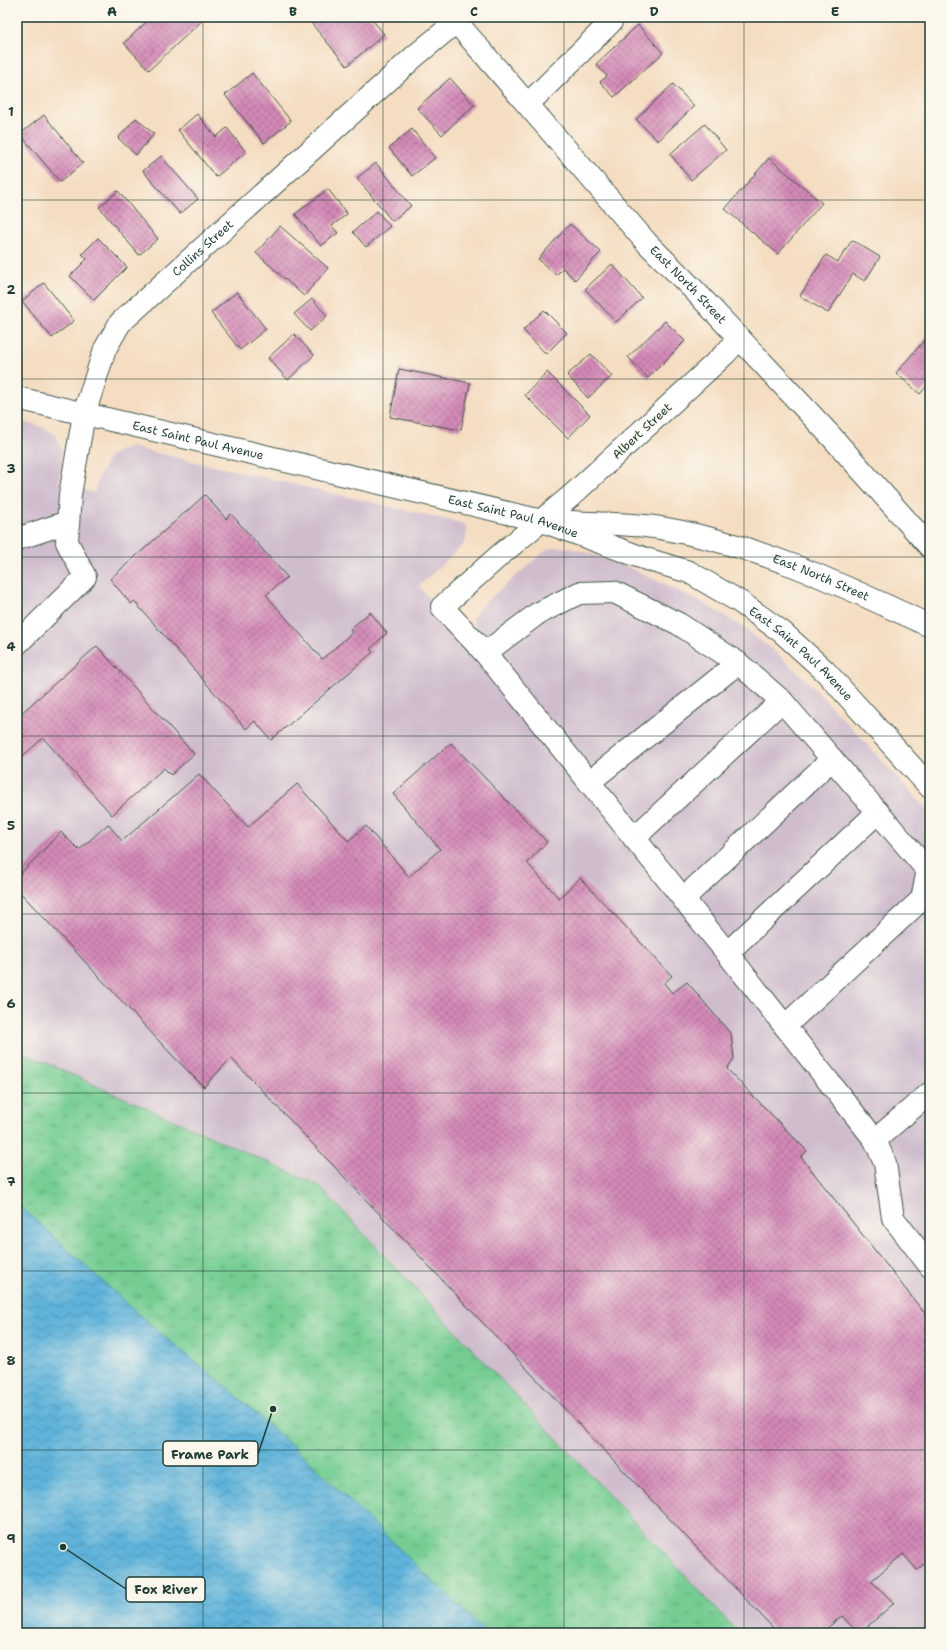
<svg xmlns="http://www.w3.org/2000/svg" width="947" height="1650" viewBox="0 0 947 1650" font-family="'Shantell Sans',sans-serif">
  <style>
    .industrial { fill: #cfbdce }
    .grass { fill: url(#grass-tufts); stroke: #4a8564 }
    .water { fill: url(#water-waves); stroke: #3e7887 }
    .building { fill: url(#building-cross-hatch) }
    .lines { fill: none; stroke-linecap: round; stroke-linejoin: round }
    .minor-casing { stroke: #3f5549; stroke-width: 24 }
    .major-casing { stroke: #3f5549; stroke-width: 24 }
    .minor { stroke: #fff; stroke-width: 22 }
    .major { stroke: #fff; stroke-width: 22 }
    .grid { fill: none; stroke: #1f3d34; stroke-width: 1; stroke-opacity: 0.55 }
    .labels { text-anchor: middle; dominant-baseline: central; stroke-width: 3; stroke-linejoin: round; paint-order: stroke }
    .street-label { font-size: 12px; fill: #1f3d34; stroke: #fbf7ec }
    .leader { fill: none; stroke: #1f3d34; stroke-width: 1.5 }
    .callout-dot { fill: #1f3d34; stroke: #fbf7ec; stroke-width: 1.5 }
    .callout { fill: #fbf7ec; stroke: #1f3d34; stroke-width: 1.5 }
    .callout-label { font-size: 13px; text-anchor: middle; font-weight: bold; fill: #1f3d34 }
    .neatline { fill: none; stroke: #1f3d34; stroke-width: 1.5 }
    .grid-label { font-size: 13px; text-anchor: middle; font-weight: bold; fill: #1f3d34 }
  </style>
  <defs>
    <pattern id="grass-tufts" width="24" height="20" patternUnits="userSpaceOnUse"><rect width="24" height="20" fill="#75cd93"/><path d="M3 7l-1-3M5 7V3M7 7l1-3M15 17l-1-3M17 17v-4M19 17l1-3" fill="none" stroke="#5fa879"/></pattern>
    <pattern id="water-waves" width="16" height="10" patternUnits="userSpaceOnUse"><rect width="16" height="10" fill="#5eb3da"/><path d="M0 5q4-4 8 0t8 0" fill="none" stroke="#4d93b2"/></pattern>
    <pattern id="building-cross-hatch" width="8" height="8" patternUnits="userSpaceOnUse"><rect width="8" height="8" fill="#d489b7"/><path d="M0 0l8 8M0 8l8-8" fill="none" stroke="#ab7196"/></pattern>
  </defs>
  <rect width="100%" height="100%" fill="#fbf7ec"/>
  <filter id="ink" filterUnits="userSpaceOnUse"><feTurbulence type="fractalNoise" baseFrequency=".025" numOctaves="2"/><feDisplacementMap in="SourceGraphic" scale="8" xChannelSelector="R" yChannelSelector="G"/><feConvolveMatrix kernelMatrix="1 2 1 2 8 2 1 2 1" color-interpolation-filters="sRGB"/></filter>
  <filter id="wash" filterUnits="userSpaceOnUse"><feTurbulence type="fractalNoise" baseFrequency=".012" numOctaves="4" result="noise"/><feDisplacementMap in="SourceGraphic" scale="16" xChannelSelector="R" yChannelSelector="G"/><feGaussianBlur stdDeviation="0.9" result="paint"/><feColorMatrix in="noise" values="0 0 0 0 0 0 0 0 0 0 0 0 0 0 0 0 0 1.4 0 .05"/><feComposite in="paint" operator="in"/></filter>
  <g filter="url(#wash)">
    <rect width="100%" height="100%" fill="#f4ddc1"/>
    <path class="industrial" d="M 17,421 L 40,426 L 55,434 L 61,447 L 62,463 L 59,481 L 94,493 L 98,478 L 110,456 L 118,451 L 131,447 L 461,523 L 465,525 L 467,531 L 466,540 L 463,545 L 419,586 L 463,640 L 474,632 L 473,617 L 481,606 L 545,551 L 550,548 L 563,547 L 582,551 L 621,564 L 660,582 L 703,603 L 745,629 L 773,650 L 805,679 L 866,743 L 930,813 L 930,1633 L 739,1633 L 318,1185 L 17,1050 Z"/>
    <path class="grass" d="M 17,1050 L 318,1185 L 739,1633 L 17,1633 Z"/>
    <path class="water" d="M 17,1203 L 156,1330 L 228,1388 L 312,1464 L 486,1633 L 17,1633 Z"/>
    <g id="blocks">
      <g class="building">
        <path d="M 152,17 L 206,17 L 149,70 L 124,43 Z"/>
        <path d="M 306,17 L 370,17 L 384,34 L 347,66 Z"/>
        <path d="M 638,25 L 663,53 L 614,97 L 600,82 L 607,76 L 596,64 Z"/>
        <path d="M 252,73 L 291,121 L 264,143 L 225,95 Z"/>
        <path d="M 450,78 L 474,105 L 442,135 L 417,108 Z"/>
        <path d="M 673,84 L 694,106 L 658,141 L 636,119 Z"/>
        <path d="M 197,114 L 216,137 L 227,128 L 246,152 L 216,177 L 178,130 Z"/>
        <path d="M 44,115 L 83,163 L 60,182 L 20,134 Z"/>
        <path d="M 136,118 L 154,134 L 136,155 L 118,138 Z"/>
        <path d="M 705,124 L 726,150 L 691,180 L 670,154 Z"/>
        <path d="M 412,129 L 435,158 L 412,176 L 389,148 Z"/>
        <path d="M 161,156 L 198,199 L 180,214 L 143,171 Z"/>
        <path d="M 769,158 L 822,203 L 778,254 L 725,209 Z"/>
        <path d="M 376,163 L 411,206 L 392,221 L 357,178 Z"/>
        <path d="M 328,189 L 347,214 L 332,226 L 338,233 L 321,246 L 295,214 Z"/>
        <path d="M 118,191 L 158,239 L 139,255 L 99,207 Z"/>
        <path d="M 377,211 L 390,226 L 366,247 L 353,232 Z"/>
        <path d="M 570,224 L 601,252 L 575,280 L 563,268 L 556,275 L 538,259 Z"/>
        <path d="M 280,226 L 328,268 L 304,296 L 256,253 Z"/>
        <path d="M 98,238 L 127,267 L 94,300 L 70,276 L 87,259 L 82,254 Z"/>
        <path d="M 852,240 L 880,257 L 865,281 L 853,274 L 828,313 L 800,296 L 826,255 L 838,262 Z"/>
        <path d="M 612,264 L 642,298 L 616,322 L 585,289 Z"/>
        <path d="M 44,283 L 74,321 L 52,338 L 22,301 Z"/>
        <path d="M 237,292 L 266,329 L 240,350 L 211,313 Z"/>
        <path d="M 312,299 L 327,316 L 310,331 L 294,314 Z"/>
        <path d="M 544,310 L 567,333 L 546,354 L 523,330 Z"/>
        <path d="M 665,321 L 685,341 L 648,378 L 628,357 Z"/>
        <path d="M 294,334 L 314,355 L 288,380 L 268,358 Z"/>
        <path d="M 928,336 L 930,338 L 930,382 L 920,394 L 896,373 Z"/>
        <path d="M 591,354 L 612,376 L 588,398 L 567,375 Z"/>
        <path d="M 399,369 L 470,383 L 461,430 L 390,417 Z"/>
        <path d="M 547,372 L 590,415 L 568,438 L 525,395 Z"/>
        <path d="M 205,495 L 226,519 L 231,514 L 287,577 L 266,595 L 322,659 L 352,633 L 350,629 L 370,612 L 387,633 L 370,649 L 373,652 L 271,740 L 255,721 L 246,729 L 134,601 L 131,604 L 110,579 Z"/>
        <path d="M 97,646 L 194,754 L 171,775 L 164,768 L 112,815 L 43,738 L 17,761 L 17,717 Z"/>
        <path d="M 451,743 L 547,842 L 527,863 L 559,898 L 580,878 L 672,976 L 664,983 L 672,993 L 687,982 L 731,1034 L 734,1058 L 727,1069 L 807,1151 L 801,1157 L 926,1315 L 930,1312 L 930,1535 L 928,1536 L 930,1539 L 930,1559 L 917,1570 L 903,1554 L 871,1581 L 894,1603 L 860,1633 L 858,1633 L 842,1616 L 821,1633 L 778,1633 L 231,1058 L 204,1087 L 173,1056 L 17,889 L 17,877 L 61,832 L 79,850 L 108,824 L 122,841 L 199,774 L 248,827 L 297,784 L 348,841 L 366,826 L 409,877 L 440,849 L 393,794 Z"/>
      </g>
    </g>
  </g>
  <g filter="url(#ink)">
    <use href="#blocks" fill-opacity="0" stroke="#3f5549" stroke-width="1"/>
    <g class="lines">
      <defs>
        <g id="minor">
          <path id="s1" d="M 452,17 L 647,243 L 695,291 L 830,435 L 930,547"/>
          <path d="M 528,104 L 611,22"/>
          <path d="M 739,338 L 726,353 L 571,496 L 500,555 L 442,607 L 485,653 L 727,953 L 875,1140 L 885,1163 L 893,1218 L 930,1266"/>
          <path d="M 17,539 L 68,522"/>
          <path id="s2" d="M 17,644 L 85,577 L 67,542 L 70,495 L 84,414 L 105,349 L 120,323 L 415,56 L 456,22"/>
          <path d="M 485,653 L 537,614 L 579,593 L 614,592 L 679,624 L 738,663 L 782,701 L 930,873"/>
          <path d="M 589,782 L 738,663"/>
          <path d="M 634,838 L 782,701"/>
          <path d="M 683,899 L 832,759"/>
          <path d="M 727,953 L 878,812"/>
          <path d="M 785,1026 L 922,899 L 928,870 L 930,869"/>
          <path d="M 875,1140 L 930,1093"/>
        </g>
        <g id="major">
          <path id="s3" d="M 17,398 L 542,521 L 646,559 L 689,572 L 740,602 L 782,632 L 825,671 L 930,787"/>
          <path id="s4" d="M 569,522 C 597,524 626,523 654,527 C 752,542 841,584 930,626"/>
        </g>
      </defs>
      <use href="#minor" class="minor-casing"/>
      <use href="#major" class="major-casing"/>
      <use href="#minor" class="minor"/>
      <use href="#major" class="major"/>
    </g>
  </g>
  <path class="grid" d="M 203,17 L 203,1633M 383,17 L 383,1633M 564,17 L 564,1633M 744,17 L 744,1633M 17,200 L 930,200M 17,379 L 930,379M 17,557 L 930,557M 17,736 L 930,736M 17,914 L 930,914M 17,1093 L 930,1093M 17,1271 L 930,1271M 17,1450 L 930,1450"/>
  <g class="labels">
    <g class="street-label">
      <text stroke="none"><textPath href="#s2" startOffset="474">Collins Street</textPath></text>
      <text stroke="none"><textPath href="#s1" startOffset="357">East North Street</textPath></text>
      <text transform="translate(642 431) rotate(-43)">Albert Street</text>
      <text stroke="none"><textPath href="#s3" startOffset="186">East Saint Paul Avenue</textPath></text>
      <text stroke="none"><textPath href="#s3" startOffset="510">East Saint Paul Avenue</textPath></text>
      <text stroke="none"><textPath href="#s4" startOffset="260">East North Street</textPath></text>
      <text stroke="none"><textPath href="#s3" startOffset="834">East Saint Paul Avenue</textPath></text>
    </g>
  </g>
  <path class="leader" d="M273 1409L258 1454M63 1547L126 1589"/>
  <g class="callout-dot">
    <circle cx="273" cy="1409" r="4"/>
    <circle cx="63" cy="1547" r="4"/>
  </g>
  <g class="callout">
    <rect x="163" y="1441" width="95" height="25" rx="4"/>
    <rect x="126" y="1577" width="79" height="25" rx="4"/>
  </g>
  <g class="callout-label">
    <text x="210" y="1459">Frame Park</text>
    <text x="166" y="1594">Fox River</text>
  </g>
  <rect width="947" height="1650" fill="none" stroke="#fbf7ec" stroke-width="44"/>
  <rect x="22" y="22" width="903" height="1606" class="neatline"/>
  <g class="grid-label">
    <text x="112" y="16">A</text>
    <text x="293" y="16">B</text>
    <text x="474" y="16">C</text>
    <text x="654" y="16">D</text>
    <text x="835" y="16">E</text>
    <text x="11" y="116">1</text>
    <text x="11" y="294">2</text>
    <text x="11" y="473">3</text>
    <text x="11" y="651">4</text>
    <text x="11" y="830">5</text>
    <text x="11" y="1008">6</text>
    <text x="11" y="1186">7</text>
    <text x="11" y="1365">8</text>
    <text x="11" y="1543">9</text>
  </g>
</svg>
